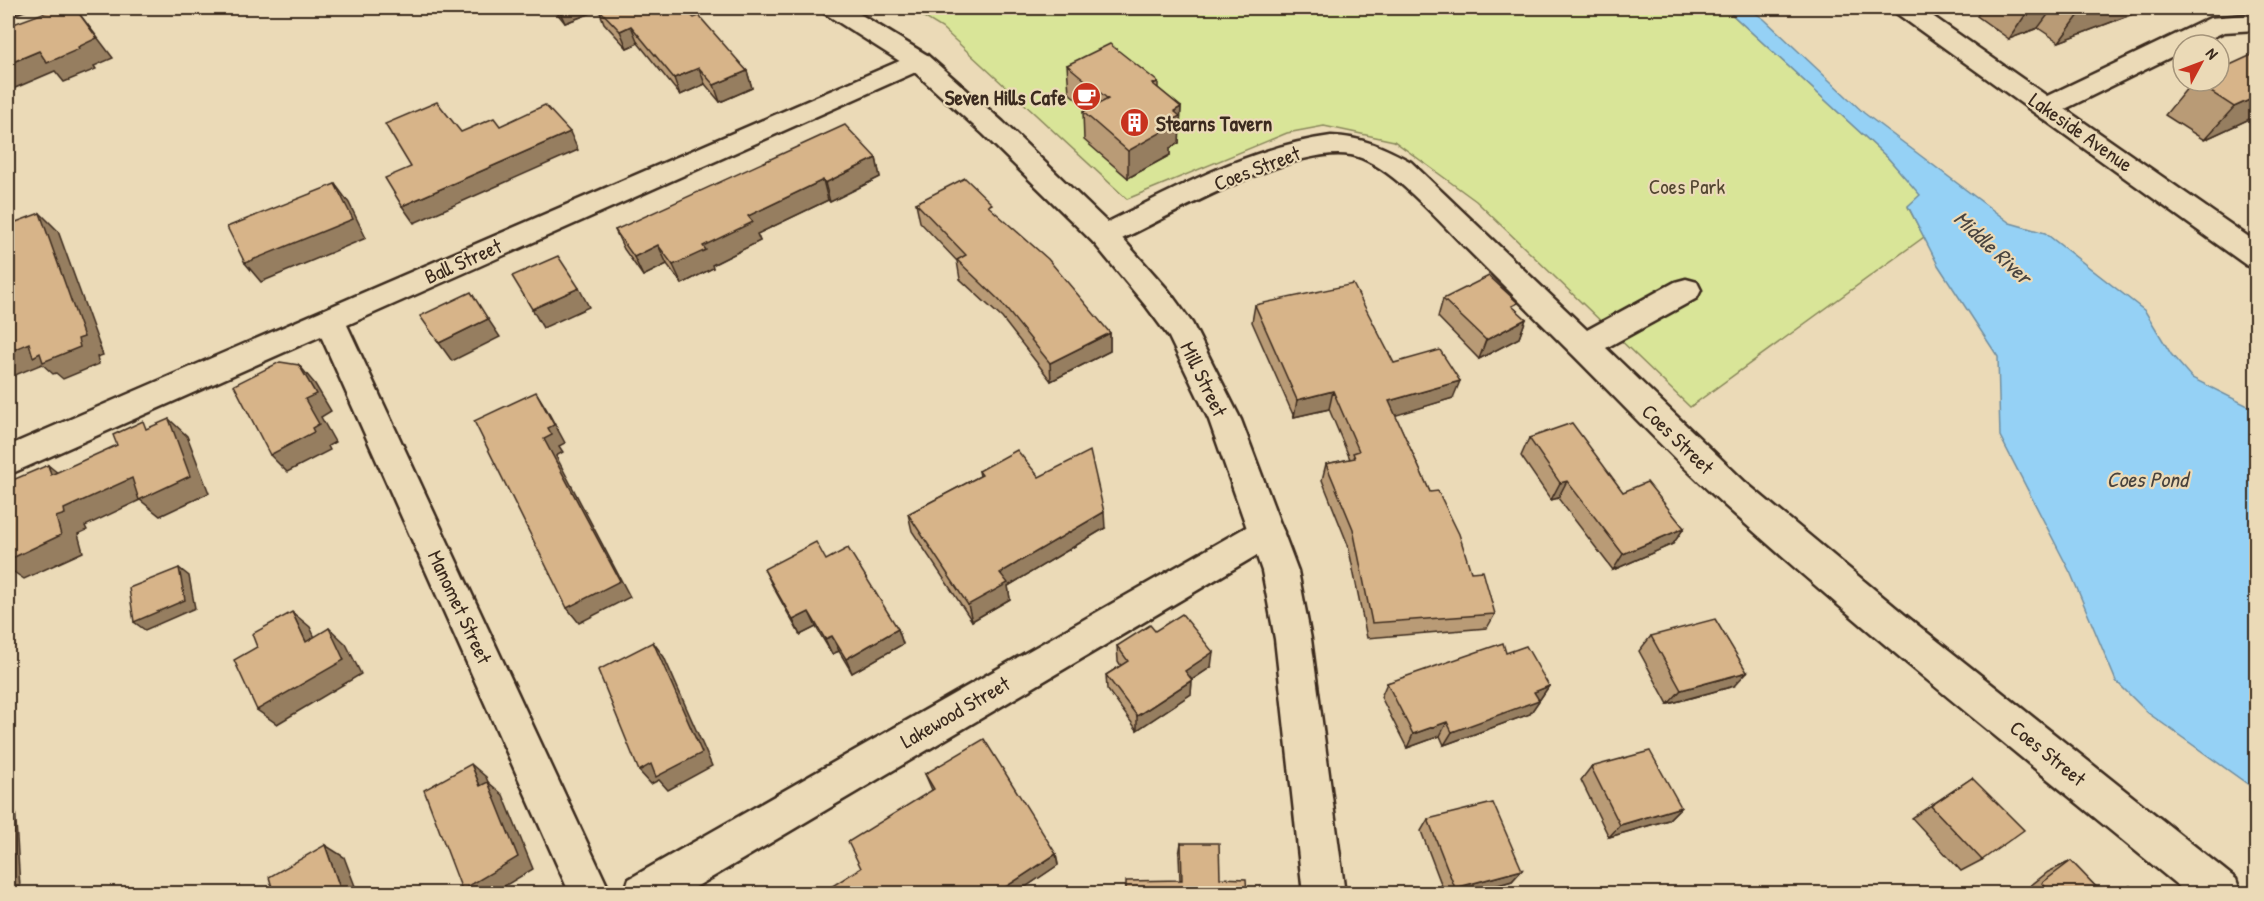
<svg xmlns="http://www.w3.org/2000/svg" width="2264" height="901" viewBox="0 0 2264 901" font-family="'Patrick Hand',sans-serif">
  <style>
    .green { fill: #d9e598; stroke: #8a885b; stroke-width: 1.5 }
    .water { fill: #95d1f5; stroke: #718e9f; stroke-width: 1.5 }
    .lines { fill: none; stroke-linecap: round; stroke-linejoin: round }
    .minor-casing { stroke: #3b2a1e; stroke-width: 5 }
    .major-casing { stroke: #3b2a1e; stroke-width: 5 }
    .minor { fill: #ebdab7; fill-rule: evenodd }
    .major { fill: #ebdab7; fill-rule: evenodd }
    .wall { fill: #b99b76; stroke: #3b2a1e; stroke-width: 1.5 }
    .shaded-wall { fill: #967e60; stroke: #3b2a1e; stroke-width: 1.5 }
    .building { fill: #d7b489; stroke: #3b2a1e; stroke-width: 1.5 }
    .labels { text-anchor: middle; dominant-baseline: central; stroke-width: 4.5; stroke-linejoin: round; paint-order: stroke }
    .poi-label { font-size: 21px; font-weight: bold; fill: #3b2a1e; stroke: #ebdab7; text-anchor: end }
    .street-label { font-size: 21px; fill: #3b2a1e; stroke: #ebdab7 }
    .park-label { font-size: 21px; fill: #534630; stroke: #ebdab7 }
    .water-label { font-size: 22px; font-style: italic; fill: #48433e; stroke: #ebdab7 }
  </style>
  <rect width="100%" height="100%" fill="#ebdab7"/>
  <filter id="ink" filterUnits="userSpaceOnUse"><feTurbulence type="fractalNoise" baseFrequency=".0167" numOctaves="2"/><feDisplacementMap in="SourceGraphic" scale="12" xChannelSelector="R" yChannelSelector="G"/><feConvolveMatrix kernelMatrix="1 2 1 2 8 2 1 2 1" color-interpolation-filters="sRGB"/></filter>
  <g filter="url(#ink)">
    <path class="green" d="M 909,8 L 1725,8 L 1888,158 L 1921,195 L 1908,207 L 1924,237 L 1690,407 L 1476,201 L 1394,141 L 1324,126 L 1287,133 L 1127,199 L 942,28 Z"/>
    <path class="water" d="M 1725,8 L 1748,8 L 1764,19 L 1864,113 L 2010,223 L 2045,233 L 2145,311 L 2171,354 L 2192,378 L 2256,410 L 2256,790 L 2148,713 L 2116,681 L 2071,574 L 2000,436 L 1998,357 L 1938,265 L 1908,206 L 1920,195 L 1888,158 Z"/>
    <g class="lines">
      <defs>
        <g id="minor">
          <path d="M 35,8 L 68,8 L 65,13 L 8,35 L 8,18 Z"/>
          <path d="M 1893,8 L 1921,8 L 2047,96 L 2210,18 L 2256,14 L 2256,30 L 2224,32 L 2196,45 L 2183,45 L 2183,51 L 2065,109 L 2256,242 L 2256,268 L 2246,265 L 1896,13 Z"/>
          <path d="M 918,53 L 927,55 L 931,61 L 927,67 L 347,325 L 611,894 L 570,894 L 321,336 L 8,475 L 8,446 Z"/>
          <path d="M 1331,136 C 1362,137 1384,147 1411,162 L 1587,330 L 1675,282 L 1686,279 L 1697,282 L 1701,290 L 1697,298 L 1606,348 L 1745,482 L 1905,615 L 2236,879 L 2241,894 L 2188,894 C 2032,765 1872,639 1722,503 C 1665,451 1611,392 1556,338 C 1526,308 1497,279 1468,250 C 1440,223 1389,162 1351,155 C 1293,144 1169,217 1114,243 L 1104,246 L 1094,243 L 1089,236 L 1094,229 C 1170,192 1247,147 1331,136 Z"/>
          <path d="M 1267,517 L 1279,522 L 1284,532 L 1279,542 L 684,894 L 624,894 L 629,879 L 1255,522 Z"/>
        </g>
        <path id="major" d="M 821,8 L 850,8 L 927,55 L 1003,122 L 1114,229 L 1168,290 L 1192,323 L 1241,420 L 1298,571 L 1311,639 L 1345,894 L 1303,894 L 1275,639 L 1262,571 L 1209,420 L 1169,337 L 1146,306 L 1094,243 L 983,134 L 909,67 L 824,13 Z"/>
      </defs>
      <use href="#minor" class="minor-casing"/>
      <use href="#major" class="major-casing"/>
      <use href="#minor" class="minor"/>
      <use href="#major" class="major"/>
    </g>
    <g class="wall">
      <path d="M 553,8 L 682,8 L 747,71 L 752,88 L 720,102 L 705,84 L 680,95 L 638,43 L 627,48 L 604,23 L 599,10 L 565,23 Z"/>
      <path d="M 1983,8 L 2142,8 L 2138,12 L 2059,42 L 2038,28 L 2009,39 L 1977,16 Z"/>
      <path d="M 1067,65 L 1158,82 L 1158,88 L 1181,107 L 1179,143 L 1170,148 L 1170,155 L 1128,178 L 1084,140 L 1083,112 L 1088,109 L 1069,93 Z"/>
      <path d="M 2193,81 L 2256,116 L 2204,140 L 2165,115 Z"/>
      <path d="M 876,158 L 880,177 L 830,202 L 828,200 L 757,234 L 760,241 L 712,265 L 713,268 L 682,284 L 667,264 L 643,276 L 624,249 L 615,230 Z"/>
      <path d="M 916,203 L 992,210 L 1110,333 L 1110,351 L 1051,381 L 1002,318 L 960,279 L 957,261 L 920,222 Z"/>
      <path d="M 1443,299 L 1515,309 L 1526,319 L 1519,338 L 1479,359 L 1438,317 Z"/>
      <path d="M 1255,305 L 1394,363 L 1453,398 L 1395,415 L 1430,492 L 1471,572 L 1495,614 L 1487,628 L 1367,638 L 1348,545 L 1322,480 L 1326,464 L 1350,459 L 1329,409 L 1294,417 L 1252,322 Z"/>
      <path d="M 1529,438 L 1623,492 L 1684,528 L 1673,544 L 1613,570 L 1558,498 L 1551,500 L 1521,456 Z"/>
      <path d="M 979,471 L 1105,528 L 1008,586 L 1010,599 L 972,621 L 912,531 L 908,514 L 980,476 Z"/>
      <path d="M 826,560 L 898,629 L 903,644 L 852,673 L 839,651 L 832,654 L 816,627 L 800,635 L 772,585 L 764,569 Z"/>
      <path d="M 1651,636 L 1734,686 L 1668,704 L 1639,651 Z"/>
      <path d="M 1117,646 L 1211,667 L 1192,680 L 1191,694 L 1137,730 L 1107,689 L 1106,675 L 1121,666 L 1118,661 Z"/>
      <path d="M 1506,653 L 1549,686 L 1530,714 L 1444,745 L 1440,736 L 1407,748 L 1381,697 L 1387,683 Z"/>
      <path d="M 1591,767 L 1681,807 L 1668,820 L 1609,837 L 1581,780 Z"/>
      <path d="M 925,774 L 1056,854 L 1058,865 L 1015,894 L 827,894 L 861,868 L 932,790 Z"/>
      <path d="M 1972,778 L 1982,860 L 1961,871 L 1912,818 Z"/>
      <path d="M 1428,819 L 1522,870 L 1512,881 L 1467,894 L 1445,894 L 1421,831 Z"/>
      <path d="M 1181,843 L 1220,878 L 1180,880 L 1179,855 Z"/>
      <path d="M 2071,861 L 2103,894 L 2020,894 L 2048,872 Z"/>
      <path d="M 2130,886 L 2137,894 L 2112,894 Z"/>
    </g>
    <g class="shaded-wall">
      <path d="M 75,8 L 113,58 L 94,66 L 96,69 L 64,82 L 55,71 L 8,91 L 8,64 L 39,51 L 78,47 Z"/>
      <path d="M 558,8 L 598,8 L 599,10 L 565,23 Z"/>
      <path d="M 2039,8 L 2053,8 L 2038,28 L 2009,39 L 2028,11 Z"/>
      <path d="M 2098,8 L 2142,8 L 2138,12 L 2059,42 L 2079,15 Z"/>
      <path d="M 631,26 L 638,43 L 627,48 L 620,31 Z"/>
      <path d="M 699,68 L 705,84 L 680,95 L 674,78 Z"/>
      <path d="M 747,71 L 752,88 L 720,102 L 714,85 Z"/>
      <path d="M 2256,97 L 2256,116 L 2204,140 L 2234,107 Z"/>
      <path d="M 1181,107 L 1179,143 L 1170,148 L 1170,155 L 1128,178 L 1128,151 L 1174,111 Z"/>
      <path d="M 570,132 L 578,150 L 414,223 L 402,206 Z"/>
      <path d="M 876,158 L 880,177 L 830,202 L 825,183 Z"/>
      <path d="M 823,180 L 828,200 L 757,234 L 760,241 L 712,265 L 713,268 L 682,284 L 673,265 L 748,216 Z"/>
      <path d="M 335,184 L 349,203 L 366,238 L 261,282 L 245,263 Z"/>
      <path d="M 40,213 L 58,231 L 103,355 L 97,357 L 99,364 L 63,379 L 56,373 L 53,374 L 42,364 L 8,378 L 8,352 L 29,343 Z"/>
      <path d="M 658,245 L 667,264 L 643,276 L 634,257 Z"/>
      <path d="M 579,288 L 589,307 L 543,328 L 532,309 Z"/>
      <path d="M 488,319 L 500,337 L 452,361 L 439,343 Z"/>
      <path d="M 1526,319 L 1519,338 L 1479,359 L 1486,340 Z"/>
      <path d="M 1110,333 L 1110,351 L 1051,381 L 1050,363 Z"/>
      <path d="M 299,365 L 315,384 L 331,411 L 321,417 L 335,442 L 328,446 L 330,450 L 287,472 L 270,455 L 312,428 L 305,399 Z"/>
      <path d="M 1460,381 L 1453,398 L 1384,419 L 1389,401 Z"/>
      <path d="M 1333,391 L 1329,409 L 1294,417 L 1297,400 Z"/>
      <path d="M 536,392 L 547,410 L 565,443 L 559,446 L 563,452 L 556,456 L 630,597 L 579,623 L 567,608 L 544,439 L 548,428 Z"/>
      <path d="M 169,419 L 187,436 L 209,493 L 160,516 L 140,500 L 85,526 L 87,530 L 78,534 L 83,552 L 24,579 L 8,568 L 8,560 L 56,517 L 64,509 Z"/>
      <path d="M 48,465 L 69,482 L 51,475 Z"/>
      <path d="M 1567,481 L 1558,498 L 1551,500 L 1560,483 Z"/>
      <path d="M 1104,512 L 1105,528 L 1008,586 L 1010,599 L 972,621 L 968,605 L 1000,573 Z"/>
      <path d="M 1684,528 L 1673,544 L 1613,570 L 1623,554 Z"/>
      <path d="M 179,568 L 189,576 L 195,608 L 145,630 L 134,622 Z"/>
      <path d="M 292,612 L 310,627 L 324,657 L 306,642 Z"/>
      <path d="M 809,612 L 816,627 L 800,635 L 793,620 Z"/>
      <path d="M 329,628 L 346,644 L 361,674 L 277,724 L 257,710 Z"/>
      <path d="M 898,629 L 903,644 L 852,673 L 846,659 Z"/>
      <path d="M 832,636 L 839,651 L 832,654 L 825,639 Z"/>
      <path d="M 653,642 L 664,657 L 712,766 L 668,790 L 659,780 L 651,784 L 639,771 Z"/>
      <path d="M 1213,652 L 1211,667 L 1184,685 L 1185,671 Z"/>
      <path d="M 1747,672 L 1734,686 L 1668,704 L 1681,690 Z"/>
      <path d="M 1192,680 L 1191,694 L 1137,730 L 1137,716 Z"/>
      <path d="M 1549,686 L 1530,714 L 1444,745 L 1452,732 L 1534,692 Z"/>
      <path d="M 1447,722 L 1440,736 L 1407,748 L 1413,734 Z"/>
      <path d="M 471,764 L 486,777 L 488,782 L 503,795 L 533,869 L 491,894 L 467,894 L 462,890 L 480,786 Z"/>
      <path d="M 8,803 L 15,806 L 20,887 L 8,892 Z"/>
      <path d="M 1681,807 L 1668,820 L 1609,837 L 1620,825 Z"/>
      <path d="M 325,845 L 344,857 L 358,894 L 342,894 Z"/>
      <path d="M 1056,854 L 1058,865 L 1015,894 L 995,894 Z"/>
      <path d="M 1522,870 L 1512,881 L 1467,894 L 1451,894 L 1455,888 Z"/>
    </g>
    <g class="building">
      <path d="M 57,8 L 75,8 L 97,38 L 78,47 L 79,49 L 47,63 L 39,51 L 8,64 L 8,26 Z"/>
      <path d="M 598,8 L 682,8 L 694,18 L 699,16 L 747,71 L 714,85 L 699,68 L 674,78 L 631,26 L 620,31 Z"/>
      <path d="M 2022,8 L 2039,8 L 2028,11 Z"/>
      <path d="M 2068,8 L 2098,8 L 2079,15 Z"/>
      <path d="M 1110,44 L 1158,82 L 1153,84 L 1181,107 L 1174,111 L 1180,116 L 1166,123 L 1171,127 L 1128,151 L 1083,112 L 1108,99 L 1067,65 Z"/>
      <path d="M 2256,53 L 2256,97 L 2234,107 L 2194,81 L 2219,81 L 2219,70 Z"/>
      <path d="M 437,102 L 461,132 L 494,118 L 500,126 L 545,105 L 570,132 L 402,206 L 385,178 L 411,167 L 385,124 Z"/>
      <path d="M 845,125 L 876,158 L 825,183 L 823,180 L 748,216 L 753,222 L 703,246 L 706,250 L 673,265 L 658,245 L 634,257 L 615,230 Z"/>
      <path d="M 965,178 L 992,204 L 988,206 L 1048,259 L 1110,333 L 1050,363 L 999,300 L 957,260 L 966,255 L 916,203 Z"/>
      <path d="M 335,184 L 353,219 L 245,263 L 227,227 Z"/>
      <path d="M 40,213 L 84,337 L 78,339 L 80,347 L 43,362 L 40,353 L 33,357 L 29,343 L 8,352 L 8,268 L 9,268 L 8,264 L 8,225 Z"/>
      <path d="M 558,256 L 579,288 L 532,309 L 512,276 Z"/>
      <path d="M 1489,276 L 1518,303 L 1512,306 L 1526,319 L 1486,340 L 1443,299 Z"/>
      <path d="M 1353,284 L 1394,363 L 1440,350 L 1460,381 L 1389,401 L 1430,492 L 1438,491 L 1459,534 L 1471,572 L 1483,571 L 1495,614 L 1372,623 L 1353,529 L 1326,464 L 1355,458 L 1353,453 L 1359,451 L 1333,391 L 1297,400 L 1255,305 Z"/>
      <path d="M 471,292 L 488,319 L 439,343 L 420,316 Z"/>
      <path d="M 280,362 L 299,365 L 316,394 L 305,399 L 319,424 L 312,428 L 314,432 L 270,455 L 234,385 Z"/>
      <path d="M 536,392 L 554,425 L 548,428 L 552,435 L 544,439 L 620,581 L 567,608 L 474,421 Z"/>
      <path d="M 169,419 L 190,476 L 139,500 L 132,478 L 64,509 L 65,514 L 56,517 L 61,535 L 8,560 L 8,482 L 48,465 L 51,475 L 117,445 L 113,435 L 143,421 L 146,429 Z"/>
      <path d="M 1572,423 L 1623,492 L 1647,482 L 1684,528 L 1623,554 L 1567,481 L 1560,483 L 1529,438 Z"/>
      <path d="M 1017,450 L 1039,477 L 1090,451 L 1104,512 L 1000,573 L 1008,583 L 968,605 L 908,514 L 982,475 L 979,471 Z"/>
      <path d="M 816,542 L 826,560 L 848,548 L 898,629 L 846,659 L 832,636 L 825,639 L 809,612 L 793,620 L 764,569 Z"/>
      <path d="M 179,568 L 185,600 L 134,622 L 129,588 Z"/>
      <path d="M 292,612 L 306,642 L 329,628 L 344,660 L 257,710 L 234,660 L 257,647 L 252,634 Z"/>
      <path d="M 1182,614 L 1213,652 L 1185,671 L 1192,680 L 1137,716 L 1106,675 L 1128,661 L 1117,646 L 1150,625 L 1155,631 Z"/>
      <path d="M 1715,619 L 1747,672 L 1681,690 L 1651,636 Z"/>
      <path d="M 653,642 L 702,753 L 656,777 L 651,764 L 639,771 L 598,670 Z"/>
      <path d="M 1503,643 L 1506,653 L 1526,646 L 1549,686 L 1534,692 L 1539,700 L 1452,732 L 1447,722 L 1413,734 L 1387,683 Z"/>
      <path d="M 984,739 L 1056,854 L 995,894 L 994,892 L 991,894 L 827,894 L 826,890 L 861,868 L 848,842 L 934,789 L 925,774 Z"/>
      <path d="M 1650,751 L 1681,807 L 1620,825 L 1591,767 Z"/>
      <path d="M 471,764 L 480,786 L 488,782 L 518,857 L 462,890 L 424,790 Z"/>
      <path d="M 1972,778 L 2024,830 L 1982,860 L 1931,806 Z"/>
      <path d="M 1493,803 L 1522,870 L 1455,888 L 1428,819 Z"/>
      <path d="M 1181,843 L 1219,843 L 1220,878 L 1246,879 L 1247,894 L 1126,894 L 1126,881 L 1182,880 Z"/>
      <path d="M 325,845 L 342,894 L 274,894 L 269,877 Z"/>
      <path d="M 2071,861 L 2103,894 L 2052,894 L 2042,883 Z"/>
      <path d="M 2130,886 L 2137,894 L 2120,894 Z"/>
    </g>
  </g>
  <defs>
    <symbol id="cafe-disc" viewBox="-11 -11 22 22"><circle r="9.5" fill="#c8321e" stroke="#ebdab7"/><path d="M-5.5-4.5H6V0H3Q3 3.5 0 3.5H-2.5Q-5.5 3.5-5.5 0ZM3-3.2v2h1.7v-2ZM-6 4.5H4V6H-6Z" fill="#fff"/></symbol>
    <symbol id="building-disc" viewBox="-11 -11 22 22"><circle r="9.5" fill="#c8321e" stroke="#ebdab7"/><path d="M-4-6H4V6H1V3H-1V6H-4ZM-2.5-4.3h1.7v1.8h-1.7ZM.8-4.3h1.7v1.8H.8ZM-2.5-1h1.7V.8h-1.7ZM.8-1h1.7V.8H.8Z" fill="#fff"/></symbol>
  </defs>
  <g fill-rule="evenodd">
    <use href="#cafe-disc" x="1070" y="80" width="33" height="33"/>
    <use href="#building-disc" x="1118" y="106" width="33" height="33"/>
  </g>
  <g class="labels">
    <g class="poi-label">
      <text x="1066" y="97">Seven Hills Cafe</text>
      <text x="1156" y="123" text-anchor="start">Stearns Tavern</text>
    </g>
    <g class="street-label">
      <text transform="translate(2081 132) rotate(35)">Lakeside Avenue</text>
      <text transform="translate(1257 168) rotate(-21)">Coes Street</text>
      <text transform="translate(463 261) rotate(-24)">Ball Street</text>
      <text transform="translate(1204 379) rotate(64)">Mill Street</text>
      <text transform="translate(1678 439) rotate(44)">Coes Street</text>
      <text transform="translate(460 607) rotate(65)">Manomet Street</text>
      <text transform="translate(955 712) rotate(-30)">Lakewood Street</text>
      <text transform="translate(2048 753) rotate(39)">Coes Street</text>
    </g>
    <g class="park-label">
      <text x="1687" y="186">Coes Park</text>
    </g>
    <g class="water-label">
      <text transform="translate(1993 247) rotate(43)">Middle River</text>
      <text x="2147" y="479">Coes Pond</text>
    </g>
  </g>
  <rect width="2264" height="901" fill="none" stroke="#ebdab7" stroke-width="30"/>
  <rect x="15" y="15" width="2234" height="871" fill="none" stroke="#3b2a1e" stroke-width="2" filter="url(#ink)"/>
  <g transform="translate(2201 63) rotate(49)"><circle r="28" fill="#ebdab7" stroke="#a5947a" stroke-width="1.5"/>
  <path d="M0-4.5L10 22L0 15L-10 22Z" fill="#c8321e"/>
  <text y="-9" font-size="16" font-weight="bold" text-anchor="middle" fill="#3b2a1e">N</text>
  </g>
</svg>
